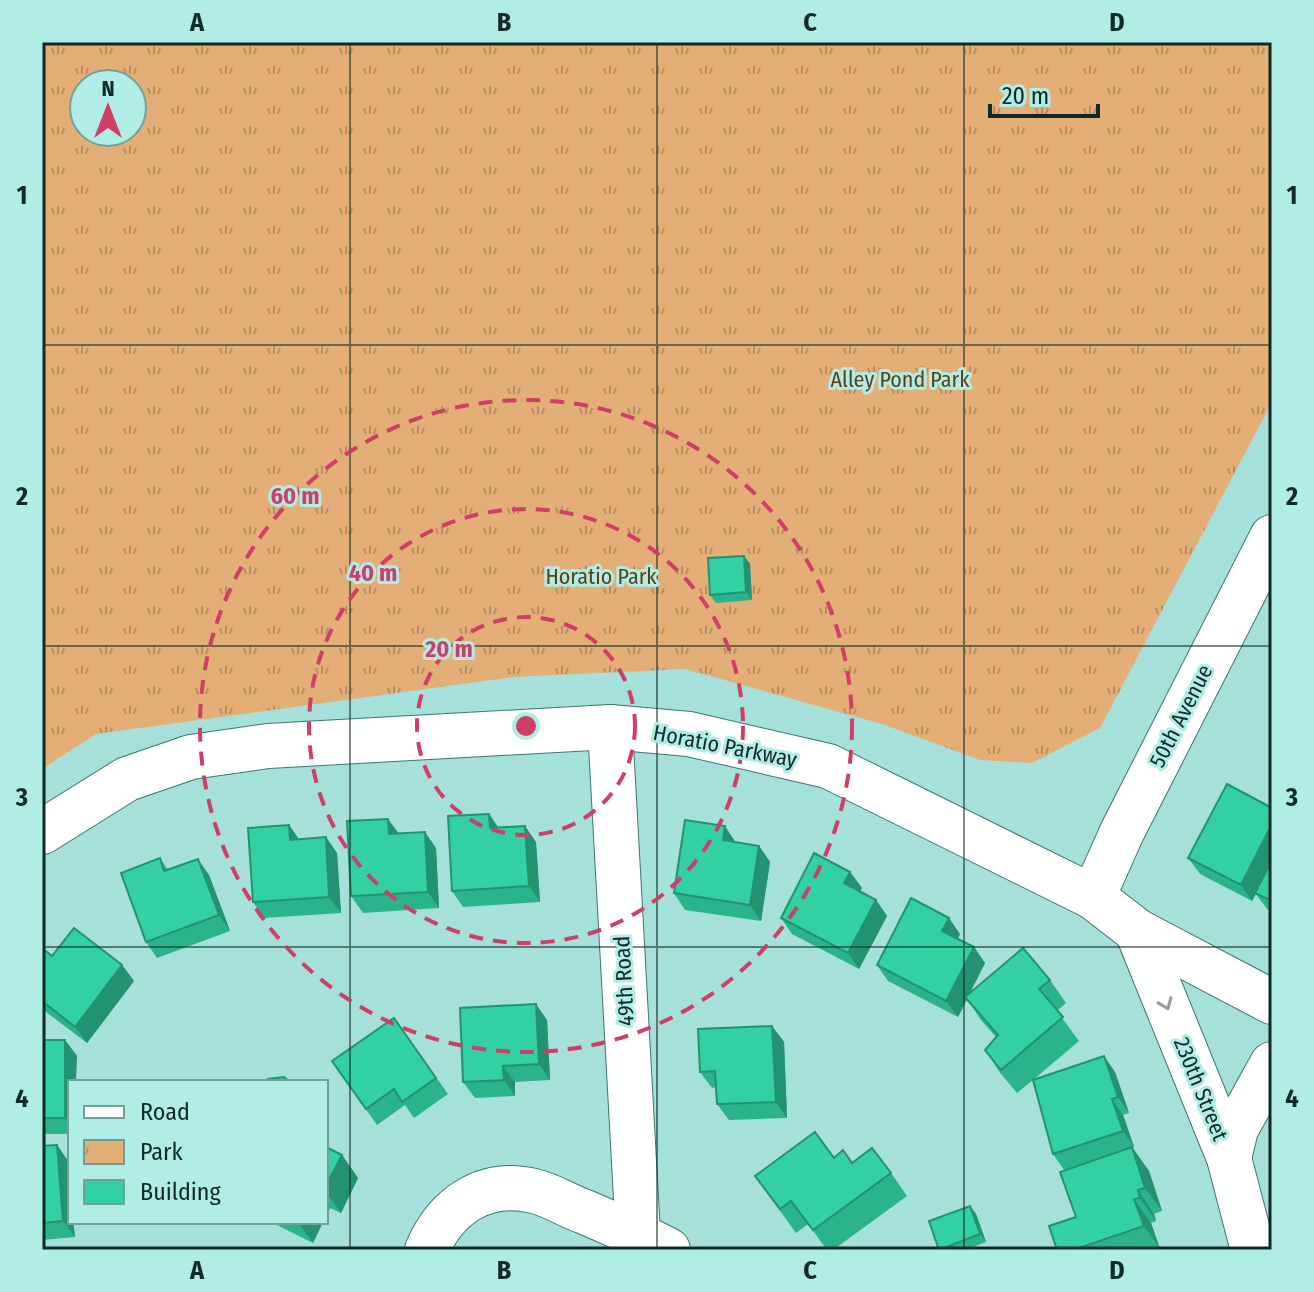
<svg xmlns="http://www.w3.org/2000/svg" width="1314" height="1292" viewBox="0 0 1314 1292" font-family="'Fira Sans Condensed',sans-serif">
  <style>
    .park { fill: url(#park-tufts); fill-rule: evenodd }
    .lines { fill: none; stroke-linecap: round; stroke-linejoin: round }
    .minor-casing { stroke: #3c7570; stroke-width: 46 }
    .minor { stroke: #fff; stroke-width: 44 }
    .wall { fill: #2bb38b }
    .shaded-wall { fill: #239271 }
    .building { fill: #32d0a2; stroke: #239271; stroke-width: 2 }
    .oneway { stroke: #949f9e }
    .grid { fill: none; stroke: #112927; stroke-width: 2; stroke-opacity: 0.55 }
    .ring { fill: none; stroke: #ce3f66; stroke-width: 4; stroke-dasharray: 14 10 }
    .labels { text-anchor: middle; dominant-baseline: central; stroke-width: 6; stroke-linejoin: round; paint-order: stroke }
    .park-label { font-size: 22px; fill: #5e3e17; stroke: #b1ede7 }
    .street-label { font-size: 22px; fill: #112927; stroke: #b1ede7 }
    .centre { fill: #ce3f66; stroke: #b1ede7; stroke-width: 4 }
    .ring-label { font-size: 24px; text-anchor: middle; font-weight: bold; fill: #ce3f66; stroke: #b1ede7; stroke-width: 6; stroke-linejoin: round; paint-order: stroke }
    .neatline { fill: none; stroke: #112927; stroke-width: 3 }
    .grid-label { font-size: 26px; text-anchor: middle; font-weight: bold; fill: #112927 }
  </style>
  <defs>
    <pattern id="park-tufts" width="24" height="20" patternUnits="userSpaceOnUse" patternTransform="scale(2)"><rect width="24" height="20" fill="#e3af77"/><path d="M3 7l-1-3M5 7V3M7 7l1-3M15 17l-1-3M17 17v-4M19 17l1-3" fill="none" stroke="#b78e62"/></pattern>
  </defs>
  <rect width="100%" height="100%" fill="#a5e0da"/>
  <path class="park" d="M 42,42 L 1272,42 L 1272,402 L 1100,728 L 1032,763 L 980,760 L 882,724 L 685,669 L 514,677 L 96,734 L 42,769 ZM 84,84 L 132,84 L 132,132 L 84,132 Z"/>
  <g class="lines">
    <defs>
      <g id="minor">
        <path d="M 610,727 L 638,1234"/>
        <path d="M 42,832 L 127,779 L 191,757 L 268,746 L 610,727 L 689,734 L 828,766 L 1093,897 L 1137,931 L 1272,1002"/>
        <path d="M 1093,897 L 1122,832 L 1272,537"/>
        <path d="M 1137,931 L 1229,1158 L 1253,1250"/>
        <path d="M 1229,1158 L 1236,1129 L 1272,1064"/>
        <path d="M 427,1250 C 446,1206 484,1179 534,1191 C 551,1195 568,1206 585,1212 C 613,1224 641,1236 668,1250"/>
      </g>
    </defs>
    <use href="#minor" class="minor-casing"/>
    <use href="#minor" class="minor"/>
  </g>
  <g class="wall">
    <path d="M 744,556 L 750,564 L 752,600 L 716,603 L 710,595 Z"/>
    <path d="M 1272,808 L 1272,912 L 1267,909 L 1256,894 L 1252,901 L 1200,874 L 1188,858 Z"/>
    <path d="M 489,814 L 498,828 L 536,842 L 540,902 L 463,907 L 452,891 Z"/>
    <path d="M 289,825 L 299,839 L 337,853 L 341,913 L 264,918 L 253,902 Z"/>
    <path d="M 398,833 L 436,848 L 439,908 L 363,913 L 351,896 Z"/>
    <path d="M 736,842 L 759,846 L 770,862 L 761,921 L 685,910 L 674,893 Z"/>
    <path d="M 160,858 L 168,870 L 209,875 L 230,931 L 157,958 L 146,942 Z"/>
    <path d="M 850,872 L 862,888 L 860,892 L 876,900 L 887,916 L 859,969 L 792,934 L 781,918 Z"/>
    <path d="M 960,934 L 958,939 L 974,947 L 985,963 L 970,992 L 1050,980 L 1066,1003 L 1057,1011 L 1079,1041 L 1033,1080 L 1115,1072 L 1129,1113 L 1123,1115 L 1134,1147 L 1132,1148 L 1149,1171 L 1162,1211 L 1154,1214 L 1156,1221 L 1151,1223 L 1160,1249 L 1057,1250 L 1076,1217 L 1064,1170 L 1053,1154 L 1033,1080 L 1017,1093 L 1001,1074 L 985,1050 L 996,1037 L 981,1020 L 967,999 L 958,1017 L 888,981 L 877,965 Z"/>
    <path d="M 42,948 L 52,956 L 122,965 L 134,981 L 87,1043 L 42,1009 Z"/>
    <path d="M 394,1018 L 448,1094 L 414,1118 L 405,1105 L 377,1125 L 332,1061 Z"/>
    <path d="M 547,1020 L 550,1080 L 515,1082 L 515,1096 L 475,1098 L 463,1082 Z"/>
    <path d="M 772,1026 L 784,1042 L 787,1118 L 729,1120 L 717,1104 L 716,1087 L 712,1088 L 700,1072 Z"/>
    <path d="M 42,1040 L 65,1040 L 77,1056 L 70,1082 L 70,1134 L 42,1134 Z"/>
    <path d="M 57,1145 L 68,1161 L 75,1237 L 42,1240 L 42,1146 Z"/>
    <path d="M 326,1147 L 342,1155 L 358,1178 L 341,1213 L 330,1208 L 326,1217 Z"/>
    <path d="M 834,1158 L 891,1173 L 907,1196 L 833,1250 L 827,1250 L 808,1224 L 796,1233 L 755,1176 Z"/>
    <path d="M 970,1206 L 976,1214 L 986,1242 L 966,1250 L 940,1250 Z"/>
    <path d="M 271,1222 L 323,1222 L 313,1243 Z"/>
  </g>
  <g class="shaded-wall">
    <path d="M 744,556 L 750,564 L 752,600 L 746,592 Z"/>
    <path d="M 489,814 L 500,830 L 490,828 Z"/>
    <path d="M 388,819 L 400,835 L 389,834 Z"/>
    <path d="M 1272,824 L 1272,862 L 1252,901 L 1241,885 Z"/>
    <path d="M 289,825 L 300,841 L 290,840 Z"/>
    <path d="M 525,826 L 536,842 L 540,902 L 529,886 Z"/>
    <path d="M 725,826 L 736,843 L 723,840 Z"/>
    <path d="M 425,832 L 436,848 L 439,908 L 428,892 Z"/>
    <path d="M 326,837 L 337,853 L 341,913 L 329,897 Z"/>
    <path d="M 759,846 L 770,862 L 761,921 L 750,905 Z"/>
    <path d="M 198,859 L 209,875 L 230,931 L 219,915 Z"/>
    <path d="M 850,872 L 862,888 L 855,899 L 844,883 Z"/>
    <path d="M 876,900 L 887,916 L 859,969 L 848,953 Z"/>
    <path d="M 949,918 L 960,934 L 953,947 L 942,931 Z"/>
    <path d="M 974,947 L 985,963 L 958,1017 L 946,1001 Z"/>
    <path d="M 122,965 L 134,981 L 87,1043 L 75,1027 Z"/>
    <path d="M 536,1004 L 547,1020 L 550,1080 L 539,1064 Z"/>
    <path d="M 772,1026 L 784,1042 L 787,1118 L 776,1102 Z"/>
    <path d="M 65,1040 L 77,1056 L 76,1082 L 70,1082 L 70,1125 L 65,1118 Z"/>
    <path d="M 1104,1056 L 1115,1072 L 1129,1113 L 1118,1097 Z"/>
    <path d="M 503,1066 L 515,1082 L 515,1096 L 504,1080 Z"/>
    <path d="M 1112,1099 L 1123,1115 L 1134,1147 L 1123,1131 Z"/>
    <path d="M 57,1145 L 68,1161 L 70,1185 L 70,1222 L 73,1222 L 75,1237 L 63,1221 Z"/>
    <path d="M 1132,1147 L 1149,1171 L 1162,1211 L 1145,1188 Z"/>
    <path d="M 342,1155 L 358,1178 L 341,1213 L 326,1192 L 326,1186 Z"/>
    <path d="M 1138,1190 L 1154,1214 L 1156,1221 L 1140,1198 Z"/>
    <path d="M 1134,1199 L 1151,1223 L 1160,1249 L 1144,1226 Z"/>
    <path d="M 326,1201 L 330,1208 L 326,1217 Z"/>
    <path d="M 970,1206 L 976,1214 L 986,1242 L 980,1234 Z"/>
    <path d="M 298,1222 L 323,1222 L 313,1243 Z"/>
  </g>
  <g class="building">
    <path d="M 744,556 L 746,592 L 710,595 L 708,558 Z"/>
    <path d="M 1227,784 L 1272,808 L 1272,824 L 1241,885 L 1188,858 Z"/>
    <path d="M 489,814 L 490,828 L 525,826 L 529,886 L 452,891 L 448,816 Z"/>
    <path d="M 388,819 L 389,834 L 425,832 L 428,892 L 351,896 L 347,821 Z"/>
    <path d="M 685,820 L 725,826 L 723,840 L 759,846 L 750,905 L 674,893 Z"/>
    <path d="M 289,825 L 290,840 L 326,837 L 329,897 L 253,902 L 248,828 Z"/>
    <path d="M 814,853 L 850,872 L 844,883 L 876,900 L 848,953 L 781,918 Z"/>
    <path d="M 160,858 L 164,871 L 198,859 L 219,915 L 146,942 L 121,873 Z"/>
    <path d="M 1272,860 L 1272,901 L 1255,893 Z"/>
    <path d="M 911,898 L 949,918 L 942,931 L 974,947 L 946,1001 L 877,965 Z"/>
    <path d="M 74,928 L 122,965 L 75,1027 L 42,1001 L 42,948 L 52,956 Z"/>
    <path d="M 1023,948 L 1050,980 L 1039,989 L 1063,1017 L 1001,1070 L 985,1050 L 998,1035 L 965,997 Z"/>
    <path d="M 536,1004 L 539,1064 L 503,1066 L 504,1080 L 463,1082 L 460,1008 Z"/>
    <path d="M 394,1018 L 436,1078 L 402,1102 L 394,1089 L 366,1109 L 332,1061 Z"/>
    <path d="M 772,1026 L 776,1102 L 717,1104 L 715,1071 L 700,1072 L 698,1029 Z"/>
    <rect x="42" y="1040" width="23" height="78"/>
    <path d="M 1104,1056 L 1118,1097 L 1112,1099 L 1123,1131 L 1053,1154 L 1033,1080 Z"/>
    <path d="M 284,1077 L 290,1082 L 266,1082 L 268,1079 Z"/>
    <path d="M 815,1132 L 834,1158 L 843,1150 L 852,1163 L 872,1148 L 891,1173 L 813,1230 L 791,1201 L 780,1209 L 755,1176 Z"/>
    <path d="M 57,1145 L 63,1221 L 42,1223 L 42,1146 Z"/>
    <path d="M 326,1147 L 342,1155 L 326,1186 Z"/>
    <path d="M 1132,1147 L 1145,1188 L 1138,1190 L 1140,1198 L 1134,1199 L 1144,1226 L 1073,1250 L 1057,1250 L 1049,1226 L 1076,1217 L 1060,1172 Z"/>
    <path d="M 970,1206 L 980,1234 L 939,1250 L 929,1221 Z"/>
  </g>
  <defs><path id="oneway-chevron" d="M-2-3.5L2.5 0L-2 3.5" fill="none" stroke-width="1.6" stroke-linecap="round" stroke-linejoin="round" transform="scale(2)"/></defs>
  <use class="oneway" href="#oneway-chevron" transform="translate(1166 1004) rotate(68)"/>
  <path class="grid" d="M 350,42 L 350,1250M 657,42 L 657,1250M 964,42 L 964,1250M 42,345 L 1272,345M 42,646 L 1272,646M 42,947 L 1272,947"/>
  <g class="ring">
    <circle cx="526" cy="726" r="109"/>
    <circle cx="526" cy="726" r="217"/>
    <circle cx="526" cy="726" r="326"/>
  </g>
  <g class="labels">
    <g class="park-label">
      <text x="900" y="379">Alley Pond Park</text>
      <text x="601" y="576">Horatio Park</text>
    </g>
    <g class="street-label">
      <text transform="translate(1181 716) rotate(-63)">50th Avenue</text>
      <text transform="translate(725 746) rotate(11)">Horatio Parkway</text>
      <text transform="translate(624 981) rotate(-93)">49th Road</text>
      <text transform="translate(1201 1089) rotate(68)">230th Street</text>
    </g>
  </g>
  <circle cx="526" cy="726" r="12" class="centre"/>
  <g class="ring-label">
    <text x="295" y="504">60 m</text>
    <text x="373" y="581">40 m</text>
    <text x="449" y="657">20 m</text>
  </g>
  <rect width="1314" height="1292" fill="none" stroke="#b1ede7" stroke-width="88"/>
  <rect x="68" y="1080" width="260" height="144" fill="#b1ede7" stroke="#719f9a" stroke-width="2"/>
  <rect x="84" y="1106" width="40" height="12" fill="#ffffff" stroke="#719f9a" stroke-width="2"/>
  <text x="140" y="1120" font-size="24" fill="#112927">Road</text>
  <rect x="84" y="1140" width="40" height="24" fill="url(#park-tufts)" stroke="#719f9a" stroke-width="2"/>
  <text x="140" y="1160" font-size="24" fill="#112927">Park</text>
  <rect x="84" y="1180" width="40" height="24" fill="#32d0a2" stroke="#719f9a" stroke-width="2"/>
  <text x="140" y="1200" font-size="24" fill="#112927">Building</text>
  <g transform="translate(108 108)"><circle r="38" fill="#b1ede7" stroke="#719f9a" stroke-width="2"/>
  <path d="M0-6L14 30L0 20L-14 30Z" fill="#ce3f66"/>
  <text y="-12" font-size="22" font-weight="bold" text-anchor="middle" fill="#112927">N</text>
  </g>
  <path d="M990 104v12h108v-12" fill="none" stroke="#112927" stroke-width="4"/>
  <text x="1002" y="104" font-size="24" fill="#112927" stroke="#b1ede7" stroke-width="6" paint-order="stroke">20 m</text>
  <rect x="44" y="44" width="1226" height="1204" class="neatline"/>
  <g class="grid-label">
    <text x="197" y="31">A</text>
    <text x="504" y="31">B</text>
    <text x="810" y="31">C</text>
    <text x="1117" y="31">D</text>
    <text x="22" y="204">1</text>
    <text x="1292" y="204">1</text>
    <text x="22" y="505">2</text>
    <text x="1292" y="505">2</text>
    <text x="22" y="806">3</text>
    <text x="1292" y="806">3</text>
    <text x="22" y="1107">4</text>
    <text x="1292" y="1107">4</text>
    <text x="197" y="1279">A</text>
    <text x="504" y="1279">B</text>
    <text x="810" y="1279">C</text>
    <text x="1117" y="1279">D</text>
  </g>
</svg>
